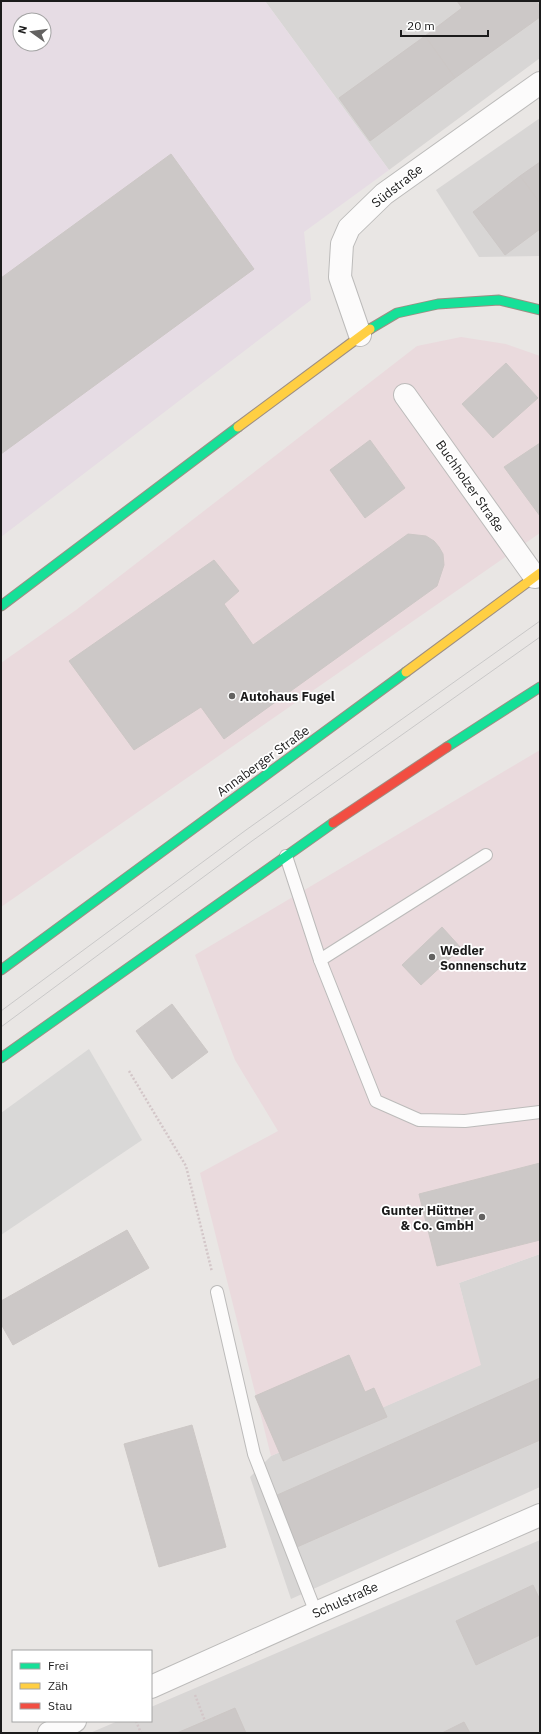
<svg xmlns="http://www.w3.org/2000/svg" width="541" height="1734" viewBox="0 0 541 1734" font-family="'IBM Plex Sans',sans-serif">
  <style>
    .residential { fill: #d8d6d5 }
    .commercial { fill: #eadadd }
    .industrial { fill: #e6dce4; fill-rule: evenodd }
    .parking { fill: #d9d8d7 }
    .building { fill: #ccc8c7; stroke: #ccc7c5 }
    .lines { fill: none; stroke-linecap: round; stroke-linejoin: round }
    .lane-casing { stroke: #bcbbba; stroke-width: 14 }
    .street-casing { stroke: #bcbbba; stroke-width: 24 }
    .fast-casing { stroke: #9d8e83; stroke-width: 11 }
    .slow-casing { stroke: #9d8e83; stroke-width: 11 }
    .jam-casing { stroke: #9d8e83; stroke-width: 11 }
    .path { stroke: #d3c6c8; stroke-width: 2.5; stroke-dasharray: 2 2; stroke-linecap: butt }
    .lane { stroke: #fcfbfb; stroke-width: 12 }
    .street { stroke: #fcfbfb; stroke-width: 22 }
    .fast { stroke: #16e098; stroke-width: 9 }
    .slow { stroke: #ffcf43; stroke-width: 9 }
    .jam { stroke: #f24e42; stroke-width: 9 }
    .tram { stroke: #c9c8c8; stroke-width: 1 }
    .poi-dot { fill: #636261; stroke: #fff; stroke-width: 1.5 }
    .labels { text-anchor: middle; dominant-baseline: central; stroke-width: 3.5; stroke-linejoin: round; paint-order: stroke }
    .street-label { font-size: 13px; fill: #1b1b1b; stroke: #fff }
    .poi-label { font-size: 13px; font-weight: bold; fill: #1b1b1b; stroke: #fff; text-anchor: start }
  </style>
  <rect width="100%" height="100%" fill="#e9e6e4"/>
  <g class="residential">
    <path d="M 265,1 L 540,1 L 540,58 L 389,170 Z"/>
    <path d="M 540,118 L 540,256 L 479,257 L 436,190 Z"/>
    <path d="M 540,1254 L 540,1487 L 291,1599 L 250,1477 L 271,1456 L 480,1365 L 459,1283 Z"/>
    <path d="M 540,1540 L 540,1733 L 90,1733 L 118,1721 L 151,1721 L 151,1707 Z"/>
  </g>
  <g class="commercial">
    <path d="M 461,337 L 506,344 L 540,356 L 540,533 L 1,907 L 1,663 L 76,610 L 417,346 Z"/>
    <path d="M 540,750 L 540,1254 L 459,1283 L 481,1365 L 271,1456 L 200,1173 L 278,1131 L 235,1060 L 195,955 Z"/>
  </g>
  <path class="industrial" d="M 1,1 L 265,1 L 389,170 L 304,232 L 311,300 L 1,537 ZM 20,20 L 44,20 L 44,44 L 20,44 Z"/>
  <path class="parking" d="M 89,1049 L 142,1140 L 1,1235 L 1,1113 Z"/>
  <g class="building">
    <path d="M 457,1 L 536,1 L 540,7 L 540,17 L 455,78 L 425,36 L 462,8 Z"/>
    <path d="M 425,36 L 455,78 L 370,141 L 339,98 Z"/>
    <path d="M 171,154 L 254,269 L 1,454 L 1,278 Z"/>
    <path d="M 540,162 L 540,203 L 520,176 Z"/>
    <path d="M 520,176 L 540,203 L 540,229 L 505,255 L 473,212 Z"/>
    <path d="M 506,363 L 538,398 L 493,438 L 462,404 Z"/>
    <path d="M 370,440 L 405,488 L 365,518 L 330,470 Z"/>
    <path d="M 540,443 L 540,516 L 504,467 Z"/>
    <path d="M 408,534 L 426,536 L 434,541 L 439,547 L 443,554 L 444,565 L 437,586 L 224,739 L 201,707 L 134,750 L 69,661 L 214,560 L 239,591 L 224,604 L 253,645 Z"/>
    <path d="M 442,927 L 461,948 L 421,985 L 402,965 Z"/>
    <path d="M 172,1004 L 208,1052 L 172,1079 L 136,1031 Z"/>
    <path d="M 540,1163 L 540,1240 L 437,1266 L 419,1194 Z"/>
    <path d="M 127,1230 L 149,1268 L 13,1345 L 1,1324 L 1,1301 Z"/>
    <path d="M 349,1355 L 365,1392 L 374,1388 L 387,1417 L 283,1461 L 255,1396 Z"/>
    <path d="M 540,1378 L 540,1440 L 297,1547 L 275,1496 Z"/>
    <path d="M 192,1425 L 226,1547 L 159,1567 L 124,1444 Z"/>
    <path d="M 533,1585 L 540,1600 L 540,1635 L 476,1665 L 456,1621 Z"/>
    <path d="M 235,1708 L 246,1733 L 177,1733 L 205,1721 Z"/>
    <path d="M 464,1722 L 470,1733 L 442,1733 Z"/>
  </g>
  <g class="lines">
    <defs>
      <g id="lane">
        <path d="M 286,856 L 320,960 L 376,1101 L 419,1120 L 465,1121 L 540,1112"/>
        <path d="M 320,960 L 486,855"/>
        <path d="M 217,1292 L 254,1454 L 316,1613"/>
      </g>
      <g id="street">
        <path d="M 360,335 L 340,277 L 342,244 L 349,228 L 384,194 L 540,83"/>
        <path d="M 405,395 L 535,577"/>
        <path d="M 151,1687 L 316,1613 L 540,1515"/>
        <path d="M 49,1733 L 75,1721"/>
      </g>
      <g id="fast">
        <path d="M 370,329 L 397,313 L 438,304 L 499,300 L 540,310"/>
        <path d="M 1,606 L 238,427"/>
        <path d="M 447,747 L 540,687"/>
        <path d="M 1,970 L 406,672"/>
        <path d="M 1,1058 L 333,823"/>
      </g>
      <g id="slow">
        <path d="M 238,427 L 370,329"/>
        <path d="M 406,672 L 540,573"/>
      </g>
      <path id="jam" d="M 333,823 L 447,747"/>
    </defs>
    <use href="#lane" class="lane-casing"/>
    <use href="#street" class="street-casing"/>
    <use href="#fast" class="fast-casing"/>
    <use href="#slow" class="slow-casing"/>
    <use href="#jam" class="jam-casing"/>
    <g class="path">
      <path d="M 129,1071 L 186,1166 L 212,1272"/>
      <path d="M 195,1695 L 205,1721"/>
      <path d="M 136,1721 L 141,1733"/>
    </g>
    <use href="#lane" class="lane"/>
    <use href="#street" class="street"/>
    <use href="#fast" class="fast"/>
    <use href="#slow" class="slow"/>
    <use href="#jam" class="jam"/>
    <g class="tram">
      <path d="M 1,1011 L 246,830 L 540,621"/>
      <path d="M 1,1027 L 252,841 L 540,637"/>
    </g>
  </g>
  <g class="poi-dot">
    <circle cx="232" cy="696" r="4"/>
    <circle cx="432" cy="957" r="4"/>
    <circle cx="482" cy="1217" r="4"/>
  </g>
  <g class="labels">
    <g class="street-label">
      <text transform="translate(397 186) rotate(-38)">Südstraße</text>
      <text transform="translate(470 486) rotate(55)">Buchholzer Straße</text>
      <text transform="translate(263 761) rotate(-36)">Annaberger Straße</text>
      <text transform="translate(345 1600) rotate(-24)">Schulstraße</text>
    </g>
    <g class="poi-label">
      <text x="240" y="696">Autohaus Fugel</text>
      <text x="440" y="950">Wedler<tspan x="440" dy="15">Sonnenschutz</tspan></text>
      <text x="474" y="1210" text-anchor="end">Gunter Hüttner<tspan x="474" dy="15">&amp; Co. GmbH</tspan></text>
    </g>
  </g>
  <rect width="541" height="1734" fill="none" stroke="#1b1b1b" stroke-width="4"/>
  <rect x="12" y="1650" width="140" height="72" fill="#ffffff" stroke="#a4a4a4"/>
  <rect x="20" y="1663" width="20" height="6" fill="#16e098" stroke="#a4a4a4"/>
  <text x="48" y="1670" font-size="12" fill="#1b1b1b">Frei</text>
  <rect x="20" y="1683" width="20" height="6" fill="#ffcf43" stroke="#a4a4a4"/>
  <text x="48" y="1690" font-size="12" fill="#1b1b1b">Zäh</text>
  <rect x="20" y="1703" width="20" height="6" fill="#f24e42" stroke="#a4a4a4"/>
  <text x="48" y="1710" font-size="12" fill="#1b1b1b">Stau</text>
  <g transform="translate(32 32) rotate(284)"><circle r="19" fill="#ffffff" stroke="#a4a4a4"/>
  <path d="M0-3L7 15L0 10L-7 15Z" fill="#636261"/>
  <text y="-6" font-size="11" font-weight="bold" text-anchor="middle" fill="#1b1b1b">N</text>
  </g>
  <path d="M401 30v6h87v-6" fill="none" stroke="#1b1b1b" stroke-width="2"/>
  <text x="407" y="30" font-size="12" fill="#1b1b1b" stroke="#ffffff" stroke-width="3" paint-order="stroke">20 m</text>
</svg>
